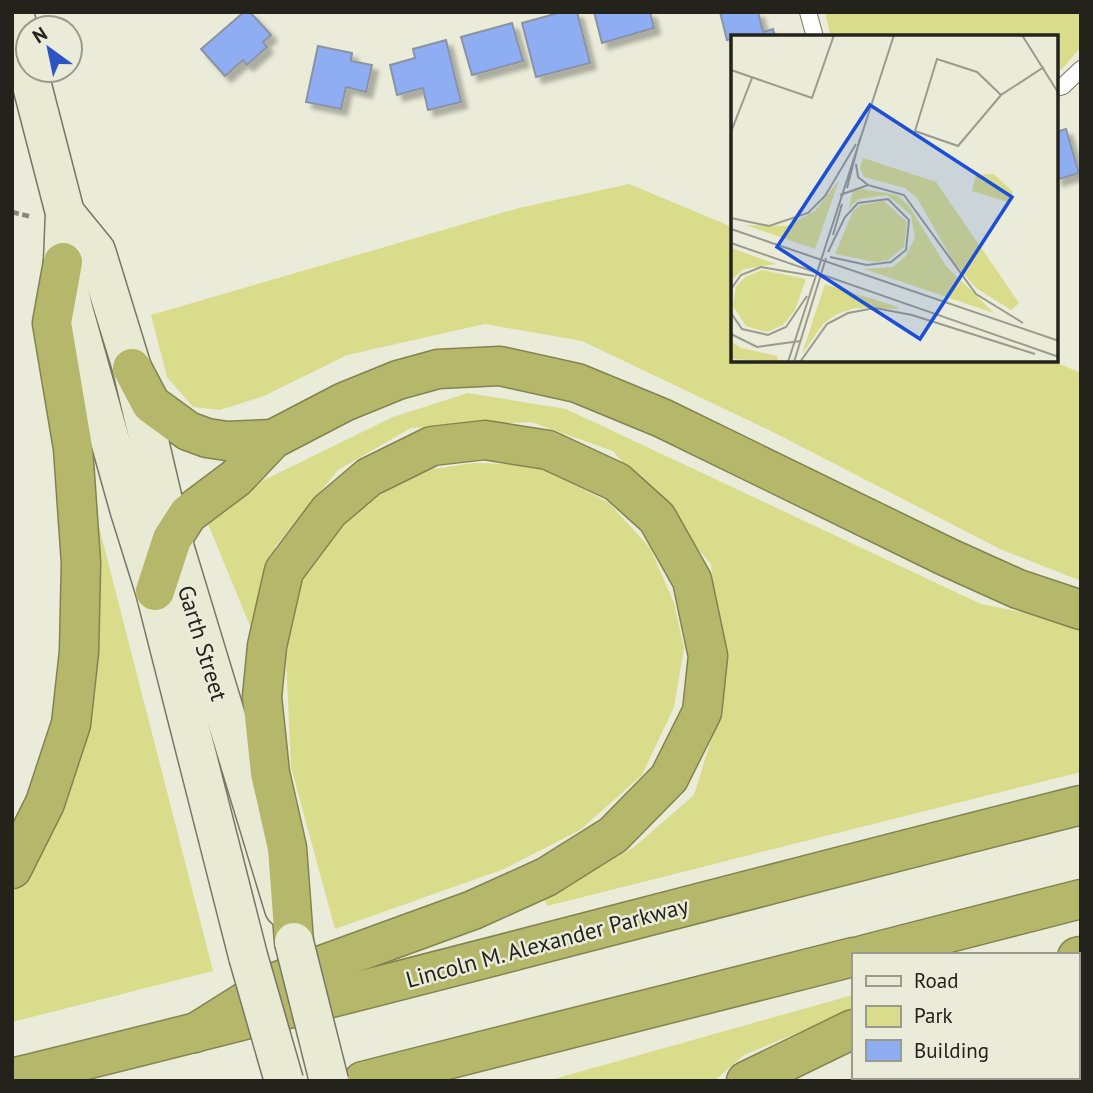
<svg xmlns="http://www.w3.org/2000/svg" width="1093" height="1093" viewBox="0 0 1093 1093" font-family="'PT Sans',sans-serif">
  <style>
    .green { fill: #d9dc8a }
    .building { fill: #8eadf3; stroke: #8b93a2; stroke-width: 2; filter: url(#shadow) }
    .lines { fill: none; stroke-linecap: round; stroke-linejoin: round }
    .service-casing { stroke: #767766; stroke-width: 18 }
    .secondary-casing { stroke: #767766; stroke-width: 41 }
    .motorway-casing { stroke: #82844f; stroke-width: 41 }
    .path { stroke: #87877b; stroke-width: 4.5; stroke-dasharray: 7 3.5; stroke-linecap: butt }
    .service { stroke: #fff; stroke-width: 16 }
    .secondary { stroke: #e9ead3; stroke-width: 38 }
    .motorway { stroke: #b5b86b; stroke-width: 38 }
    .secondary-bridge-casing { stroke: #767766; stroke-width: 41; stroke-linecap: butt }
    .secondary-bridge { stroke: #e9ead3; stroke-width: 38 }
    .labels { text-anchor: middle; dominant-baseline: central; stroke-width: 5; stroke-linejoin: round; paint-order: stroke }
    .street-label { font-size: 23px; fill: #23231c; stroke: #eaebd9 }
    .inset-road { fill: none; stroke: #9a9b8d; stroke-width: 2 }
    .view { fill: #1d4ed8; fill-opacity: 0.15; stroke: #1d4ed8; stroke-width: 3.5 }
    .inset-edge { fill: none; stroke: #23231c; stroke-width: 3.5 }
  </style>
  <defs>
    <filter id="shadow"><feDropShadow dx="6" dy="6" stdDeviation="2" flood-color="#0004"/></filter>
  </defs>
  <rect width="100%" height="100%" fill="#eaebd9"/>
  <g class="green">
    <path d="M 825,12 L 1081,12 L 1081,47 L 1062,69 L 1056,71 L 1056,37 L 831,37 Z"/>
    <path d="M 629,184 L 732,227 L 732,360 L 1050,360 L 1081,373 L 1081,581 L 1000,549 L 771,431 L 582,341 L 485,324 L 347,355 L 264,396 L 220,410 L 193,407 L 167,377 L 151,315 L 519,208 Z"/>
    <path d="M 468,393 L 566,409 L 981,604 L 1081,624 L 1081,772 L 547,906 L 542,894 L 633,848 L 694,795 L 724,698 L 711,564 L 613,451 L 531,422 L 411,428 L 338,470 L 275,547 L 253,633 L 208,524 L 262,481 L 393,417 Z"/>
    <path d="M 475,463 L 538,465 L 609,503 L 650,548 L 674,603 L 684,648 L 674,707 L 642,775 L 580,830 L 504,869 L 335,929 L 291,767 L 285,635 L 301,575 L 344,517 L 419,471 Z"/>
    <path d="M 96,515 L 213,971 L 12,1022 L 12,888 L 78,769 Z"/>
    <path d="M 853,995 L 853,1010 L 744,1055 L 714,1081 L 547,1081 Z"/>
  </g>
  <g class="building">
    <path d="M 244,12 L 250,12 L 271,35 L 263,42 L 267,47 L 247,65 L 243,60 L 225,76 L 201,49 Z"/>
    <path d="M 562,12 L 577,12 L 590,63 L 536,77 L 522,23 Z"/>
    <path d="M 594,12 L 650,12 L 654,28 L 602,43 Z"/>
    <path d="M 720,12 L 758,12 L 763,32 L 773,29 L 775,37 L 732,37 L 731,43 L 730,39 L 727,40 Z"/>
    <path d="M 512,23 L 523,61 L 472,75 L 461,37 Z"/>
    <path d="M 446,40 L 461,102 L 428,110 L 423,88 L 397,95 L 390,65 L 415,58 L 413,49 Z"/>
    <path d="M 318,46 L 352,53 L 351,61 L 372,65 L 366,92 L 346,87 L 341,109 L 306,102 Z"/>
    <path d="M 1066,129 L 1079,173 L 1056,180 L 1056,132 Z"/>
  </g>
  <g class="lines">
    <defs>
      <g id="service">
        <path d="M 808,12 L 815,37"/>
        <path d="M 1056,88 L 1063,86 L 1081,69"/>
      </g>
      <g id="secondary">
        <path d="M 14,12 L 28,68"/>
        <path d="M 28,70 L 65,213 L 63,262 L 73,308 L 129,508 L 155,591 L 248,956"/>
        <path d="M 65,213 L 96,251 L 132,368 L 172,539 L 284,908"/>
      </g>
      <g id="motorway">
        <path d="M 132,368 L 151,404 L 188,431 L 207,438 L 227,441 L 273,439"/>
        <path d="M 155,591 L 172,539 L 188,514 L 236,478 L 273,439 L 344,402 L 398,380 L 438,369 L 500,366 L 577,383 L 662,418 L 947,557 L 1018,589 L 1081,610"/>
        <path d="M 12,869 L 45,803 L 71,724 L 79,652 L 81,563 L 73,448 L 52,323 L 63,262"/>
        <path d="M 863,955 L 1081,899"/>
        <path d="M 1077,957 L 1081,956"/>
        <path d="M 195,1033 L 278,981 L 473,910 L 546,877 L 613,835 L 669,778 L 702,712 L 708,656 L 692,580 L 657,518 L 617,482 L 548,450 L 485,440 L 432,446 L 369,477 L 329,511 L 284,571 L 267,646 L 262,697 L 270,773 L 287,848 L 294,942"/>
        <path d="M 12,1078 C 369,991 724,895 1081,805"/>
        <path d="M 363,1081 L 853,957"/>
        <path d="M 746,1081 L 853,1029"/>
      </g>
    </defs>
    <use href="#service" class="service-casing"/>
    <use href="#secondary" class="secondary-casing"/>
    <use href="#motorway" class="motorway-casing"/>
    <path class="path" d="M 12,212 L 32,217"/>
    <use href="#service" class="service"/>
    <use href="#secondary" class="secondary"/>
    <use href="#motorway" class="motorway"/>
    <defs>
      <g id="secondary-bridge">
        <path d="M 294,942 L 329,1081"/>
        <path d="M 248,956 L 284,1081"/>
      </g>
    </defs>
    <use href="#secondary-bridge" class="secondary-bridge-casing"/>
    <use href="#secondary-bridge" class="secondary-bridge"/>
  </g>
  <g class="labels">
    <g class="street-label">
      <text transform="translate(203 643) rotate(73)">Garth Street</text>
      <text transform="translate(547 942) rotate(-15)">Lincoln M. Alexander Parkway</text>
    </g>
  </g>
  <g transform="translate(731 35)">
    <rect width="327" height="327" fill="#eaebd9"/>
    <path d="M 132,123 L 205,147 L 288,268 L 280,275 L 245,253 L 222,226 L 186,163 L 174,153 L 133,142 L 129,133 ZM 263,139 L 282,157 L 277,167 L 241,156 L 245,140 ZM 108,145 L 84,214 L 14,190 L 56,191 L 84,176 ZM 132,154 L 166,160 L 178,171 L 215,231 L 263,278 L 133,234 L 162,232 L 174,222 L 184,203 L 180,180 L 156,160 L 128,164 L 118,173 L 122,155 ZM 153,166 L 176,187 L 173,212 L 157,225 L 144,227 L 104,219 L 122,176 L 129,170 ZM 0,213 L 45,229 L 13,234 L 0,245 ZM 31,235 L 75,244 L 64,275 L 52,290 L 36,297 L 15,291 L 2,271 L 5,252 L 14,242 ZM 94,249 L 167,272 L 166,274 L 124,273 L 106,279 L 92,289 L 71,319 ZM 0,306 L 10,313 L 46,321 L 48,327 L 0,324 Z" fill="#d9dc8a"/>
    <path class="inset-road" d="M 291,0 L 328,59M 0,35 L 81,63 L 103,0M 270,60 L 246,37 L 206,24 L 184,96 L 227,111 L 270,60 L 313,32M 0,97 L 21,43M 125,129 L 127,142 L 137,150M 116,153 L 129,103M 109,160 L 137,150 L 173,160 L 245,259 L 292,288M 0,183 L 38,191 L 77,178 L 94,161 L 125,109M 0,194 L 328,306M 102,200 L 111,169M 0,208 L 328,322M 97,217 L 114,182 L 127,168 L 157,164 L 178,185 L 175,215 L 160,227 L 136,230 L 99,222M 0,254 L 10,240 L 30,232 L 83,241M 0,278 L 11,294 L 37,300 L 55,292 L 76,261M 0,299 L 26,312 L 69,306M 57,327 L 163,0M 63,327 L 95,223M 69,327 L 96,289 L 117,278 L 144,273 L 181,280 L 304,319"/>
    <path class="view" d="M 139,70 L 281,162 L 189,304 L 46,212 Z"/>
    <rect width="327" height="327" class="inset-edge"/>
  </g>
  <rect width="1093" height="1093" fill="none" stroke="#23231c" stroke-width="28"/>
  <rect x="852" y="953" width="228" height="126" fill="#eaebd9" stroke="#9a9b8d" stroke-width="2"/>
  <rect x="866" y="976" width="35" height="10" fill="#e9ead3" stroke="#9a9b8d" stroke-width="2"/>
  <text x="914" y="988" font-size="21" fill="#23231c">Road</text>
  <rect x="866" y="1006" width="35" height="21" fill="#d9dc8a" stroke="#9a9b8d" stroke-width="2"/>
  <text x="914" y="1023" font-size="21" fill="#23231c">Park</text>
  <rect x="866" y="1040" width="35" height="21" fill="#8eadf3" stroke="#9a9b8d" stroke-width="2"/>
  <text x="914" y="1058" font-size="21" fill="#23231c">Building</text>
  <g transform="translate(49 49) rotate(327)"><circle r="33" fill="#eaebd9" stroke="#9a9b8d" stroke-width="2"/>
  <path d="M0-5L12 26L0 18L-12 26Z" fill="#2e54c4"/>
  <text y="-10" font-size="19" font-weight="bold" text-anchor="middle" fill="#23231c">N</text>
  </g>
</svg>
